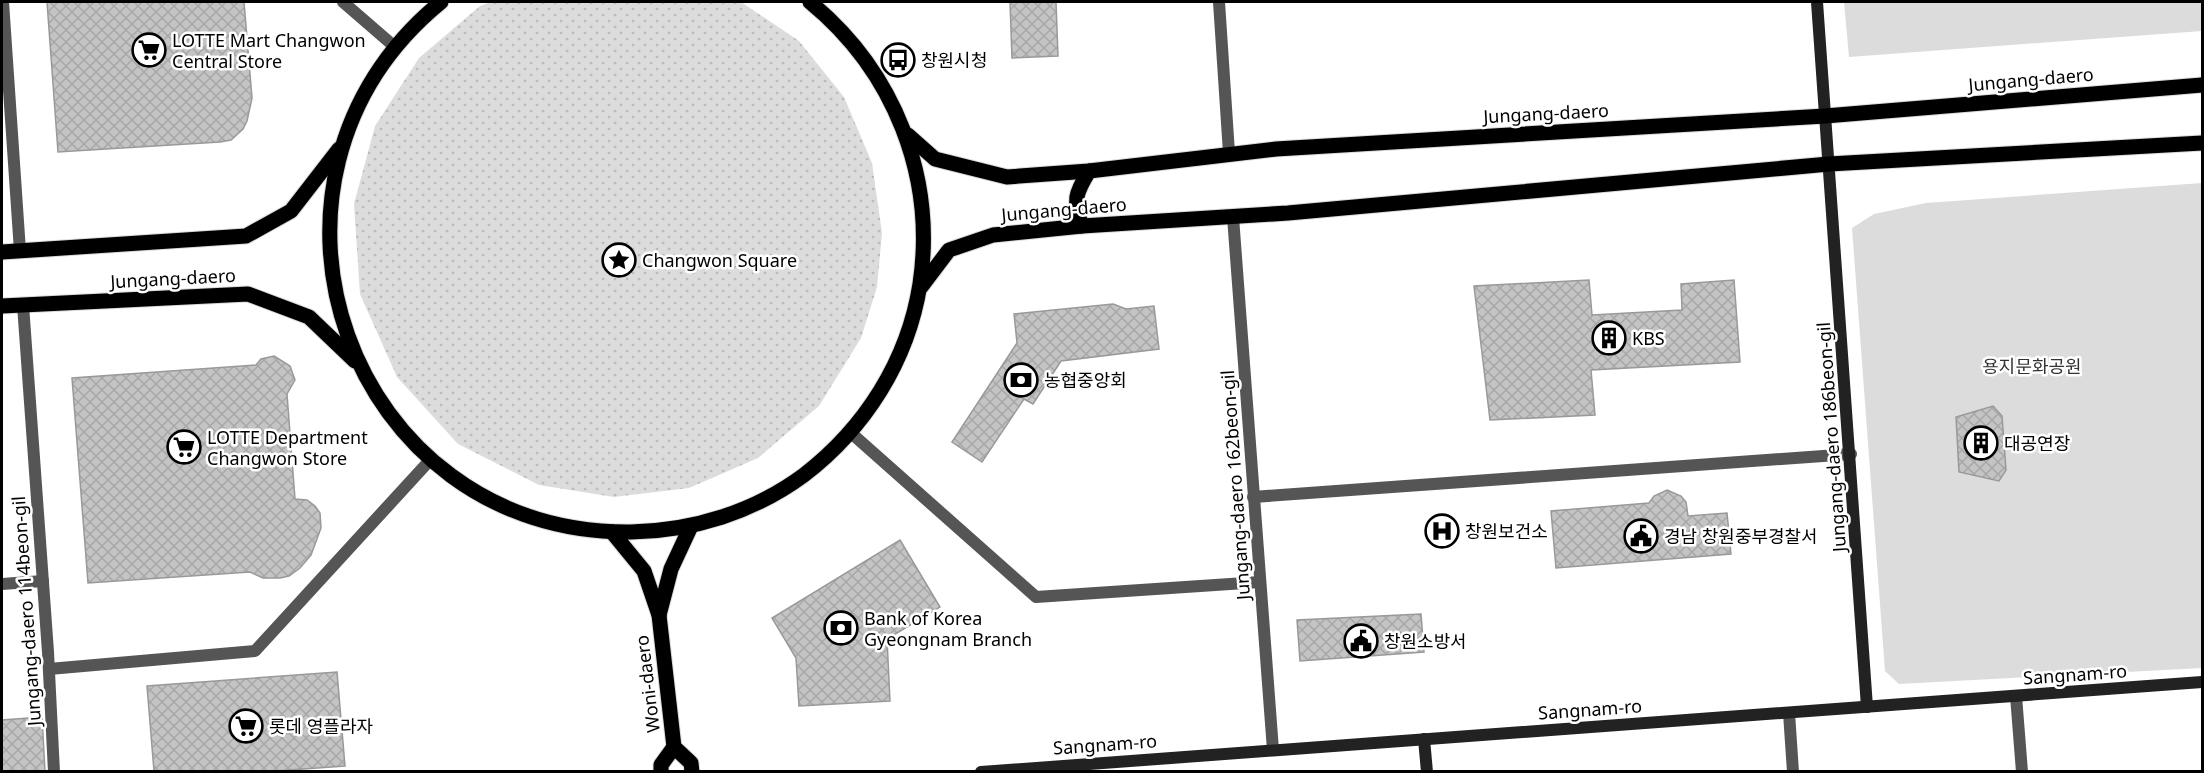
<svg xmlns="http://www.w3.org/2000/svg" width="2204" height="773" viewBox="0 0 2204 773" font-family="'Noto Sans','Noto Sans KR',sans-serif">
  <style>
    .grass { fill: url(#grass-dots) }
    .park { fill: #dcdcdc }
    .building { fill: url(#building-cross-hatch); stroke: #999; stroke-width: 1.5 }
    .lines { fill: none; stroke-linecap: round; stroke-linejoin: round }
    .primary-casing { stroke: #dbdbdb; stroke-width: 17 }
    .minor { stroke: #555; stroke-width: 12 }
    .secondary { stroke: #222; stroke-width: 12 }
    .primary { stroke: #000; stroke-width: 15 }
    .labels { text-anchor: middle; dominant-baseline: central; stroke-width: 5; stroke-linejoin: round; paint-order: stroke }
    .poi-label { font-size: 18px; fill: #000; stroke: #fff; text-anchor: start }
    .street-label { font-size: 18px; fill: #000; stroke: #fff }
    .park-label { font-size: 18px; fill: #333; stroke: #fff }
  </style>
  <defs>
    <pattern id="grass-dots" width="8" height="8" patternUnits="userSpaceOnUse" patternTransform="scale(1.5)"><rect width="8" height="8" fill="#dcdcdc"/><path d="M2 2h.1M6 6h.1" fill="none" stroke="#bbb" stroke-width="1.8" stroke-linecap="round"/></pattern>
    <pattern id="building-cross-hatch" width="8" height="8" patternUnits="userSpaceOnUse" patternTransform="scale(1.5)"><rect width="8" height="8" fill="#c4c4c4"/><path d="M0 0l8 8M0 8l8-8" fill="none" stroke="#a7a7a7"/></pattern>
  </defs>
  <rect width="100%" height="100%" fill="#fff"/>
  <path class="grass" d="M 491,2 L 741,2 L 799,41 L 844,97 L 872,163 L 882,233 L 877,287 L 861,338 L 819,406 L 758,458 L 689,488 L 614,497 L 539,485 L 458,444 L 397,377 L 360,294 L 354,204 L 375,126 L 419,58 L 480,6 Z"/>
  <g class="park">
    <path d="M 1844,2 L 2202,2 L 2202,31 L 1849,57 Z"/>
    <path d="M 2202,183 L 2202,668 L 1899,684 L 1885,671 L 1852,228 L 1874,214 L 1926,203 Z"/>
  </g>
  <g class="building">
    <path d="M 47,2 L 244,2 L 252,98 L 247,121 L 243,129 L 231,140 L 220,142 L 58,152 Z"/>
    <path d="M 1010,2 L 1056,2 L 1058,56 L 1012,58 Z"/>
    <path d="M 1589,280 L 1592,315 L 1682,310 L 1681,284 L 1734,280 L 1740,362 L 1591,370 L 1595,415 L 1490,420 L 1474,286 Z"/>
    <path d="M 1113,304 L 1126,309 L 1154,306 L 1159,349 L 1061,361 L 1033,404 L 1024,399 L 982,462 L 952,442 L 1017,343 L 1014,314 Z"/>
    <path d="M 274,356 L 290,366 L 295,380 L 287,394 L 295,499 L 307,500 L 315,506 L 320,513 L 321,528 L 311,555 L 300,568 L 289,576 L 280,578 L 263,578 L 250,572 L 88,583 L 72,378 L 256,365 L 261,359 Z"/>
    <path d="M 1993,406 L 2002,416 L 2006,470 L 1999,481 L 1959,472 L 1956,417 Z"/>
    <path d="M 1667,490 L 1681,496 L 1686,502 L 1688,516 L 1727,513 L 1731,554 L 1556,568 L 1551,511 L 1649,503 L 1654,496 Z"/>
    <path d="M 900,540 L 940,607 L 887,639 L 890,701 L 799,706 L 796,658 L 772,618 Z"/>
    <path d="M 1421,614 L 1424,652 L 1300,661 L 1297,620 Z"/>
    <path d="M 337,672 L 345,766 L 275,771 L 154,771 L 147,686 Z"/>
    <path d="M 42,717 L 45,771 L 2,771 L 2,720 Z"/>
  </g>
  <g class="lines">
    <defs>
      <g id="primary">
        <path d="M 441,2 C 222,181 348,535 631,532 C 693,531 754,512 804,475 C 865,428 908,361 920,284 C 936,176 894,71 810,2"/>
        <path d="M 908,135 L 935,159 L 1007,177 L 1089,171 L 1276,149 L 1825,116 L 2202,85"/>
        <path d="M 1082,226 C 1073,200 1075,194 1089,171"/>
        <path d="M 2,252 L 246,236 L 291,211 L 339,149"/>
        <path d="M 921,287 L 949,250 L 993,235 L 1082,226 L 1288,213 L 1829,164 L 2202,143"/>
        <path d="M 2,306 L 248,294 L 309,317 L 355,361"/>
        <path d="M 612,532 L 644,571 L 659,615 L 674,747 L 691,763 L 692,772"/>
        <path d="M 659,615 L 671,569 L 691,526"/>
        <path d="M 661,772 L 661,765 L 674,747"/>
      </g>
    </defs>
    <use href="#primary" class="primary-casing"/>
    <g class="minor">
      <path d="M 3,2 L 20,251"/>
      <path d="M 343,2 L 395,47"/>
      <path d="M 1219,2 L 1229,153"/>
      <path d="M 1233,217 L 1273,750"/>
      <path d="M 23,305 L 48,652 L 54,772"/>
      <path d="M 850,432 L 1036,597 L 1260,582"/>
      <path d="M 1253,497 L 1851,454"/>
      <path d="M 2,584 L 43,581"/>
      <path d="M 49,669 L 255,651 L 431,459"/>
      <path d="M 2016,696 L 2022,772"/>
      <path d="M 1789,713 L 1793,772"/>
    </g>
    <g class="secondary">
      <path d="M 1817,2 L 1867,707"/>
      <path d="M 1424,739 L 1427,772"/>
      <path d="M 981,772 L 2202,682"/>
    </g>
    <use href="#primary" class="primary"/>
  </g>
  <defs>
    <symbol id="supermarket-ring" viewBox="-11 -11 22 22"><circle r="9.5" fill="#fff" stroke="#000" stroke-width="1.5"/><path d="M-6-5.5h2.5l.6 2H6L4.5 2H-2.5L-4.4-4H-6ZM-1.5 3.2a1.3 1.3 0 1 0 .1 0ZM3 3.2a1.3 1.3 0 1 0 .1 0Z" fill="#000"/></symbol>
    <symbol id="bus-ring" viewBox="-11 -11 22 22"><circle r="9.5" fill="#fff" stroke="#000" stroke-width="1.5"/><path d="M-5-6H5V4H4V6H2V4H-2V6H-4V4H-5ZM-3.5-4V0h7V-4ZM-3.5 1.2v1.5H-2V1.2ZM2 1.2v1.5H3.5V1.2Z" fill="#000"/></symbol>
    <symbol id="sight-ring" viewBox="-11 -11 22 22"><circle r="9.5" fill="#fff" stroke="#000" stroke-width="1.5"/><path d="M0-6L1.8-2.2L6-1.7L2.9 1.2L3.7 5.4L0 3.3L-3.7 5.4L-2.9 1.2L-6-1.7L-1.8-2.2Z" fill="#000"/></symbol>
    <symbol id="building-ring" viewBox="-11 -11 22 22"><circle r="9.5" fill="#fff" stroke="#000" stroke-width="1.5"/><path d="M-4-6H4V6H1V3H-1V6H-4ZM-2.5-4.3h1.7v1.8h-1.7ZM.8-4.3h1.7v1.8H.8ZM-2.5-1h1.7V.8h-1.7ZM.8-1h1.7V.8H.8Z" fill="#000"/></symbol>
    <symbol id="bank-ring" viewBox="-11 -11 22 22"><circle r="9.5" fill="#fff" stroke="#000" stroke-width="1.5"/><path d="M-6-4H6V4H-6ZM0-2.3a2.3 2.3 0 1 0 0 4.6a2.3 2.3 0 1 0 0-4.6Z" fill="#000"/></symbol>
    <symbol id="hospital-ring" viewBox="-11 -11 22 22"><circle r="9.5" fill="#fff" stroke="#000" stroke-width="1.5"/><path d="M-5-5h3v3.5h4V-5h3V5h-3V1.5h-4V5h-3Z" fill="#000"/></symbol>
    <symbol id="civic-ring" viewBox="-11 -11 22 22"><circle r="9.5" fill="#fff" stroke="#000" stroke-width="1.5"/><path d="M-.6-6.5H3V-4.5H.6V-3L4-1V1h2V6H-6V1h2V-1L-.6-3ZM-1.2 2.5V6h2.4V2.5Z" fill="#000"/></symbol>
  </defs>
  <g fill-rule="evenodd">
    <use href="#supermarket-ring" x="130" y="31" width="38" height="38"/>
    <use href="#bus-ring" x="879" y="41" width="38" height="38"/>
    <use href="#sight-ring" x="600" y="241" width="38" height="38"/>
    <use href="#building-ring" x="1590" y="319" width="38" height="38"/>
    <use href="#bank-ring" x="1002" y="361" width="38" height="38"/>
    <use href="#building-ring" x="1962" y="424" width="38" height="38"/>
    <use href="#supermarket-ring" x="165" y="428" width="38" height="38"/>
    <use href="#hospital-ring" x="1423" y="512" width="38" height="38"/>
    <use href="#civic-ring" x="1622" y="517" width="38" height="38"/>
    <use href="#bank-ring" x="822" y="609" width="38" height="38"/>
    <use href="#civic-ring" x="1342" y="622" width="38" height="38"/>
    <use href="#supermarket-ring" x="227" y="707" width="38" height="38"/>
  </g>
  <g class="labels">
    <g class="poi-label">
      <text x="172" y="40">LOTTE Mart Changwon<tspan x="172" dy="21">Central Store</tspan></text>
      <text x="921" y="60">창원시청</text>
      <text x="642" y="260">Changwon Square</text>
      <text x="1632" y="338">KBS</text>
      <text x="1044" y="380">농협중앙회</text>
      <text x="207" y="437">LOTTE Department<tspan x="207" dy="21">Changwon Store</tspan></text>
      <text x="2004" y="443">대공연장</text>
      <text x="1465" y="531">창원보건소</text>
      <text x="1664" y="536">경남 창원중부경찰서</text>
      <text x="864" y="618">Bank of Korea<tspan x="864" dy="21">Gyeongnam Branch</tspan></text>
      <text x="1384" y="641">창원소방서</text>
      <text x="269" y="726">롯데 영플라자</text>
    </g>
    <g class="street-label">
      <text transform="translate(2031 79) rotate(-5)">Jungang-daero</text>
      <text transform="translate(1546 113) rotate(-3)">Jungang-daero</text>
      <text transform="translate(1064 209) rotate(-5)">Jungang-daero</text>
      <text transform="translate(173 278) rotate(-3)">Jungang-daero</text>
      <text transform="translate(1831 437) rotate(-94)">Jungang-daero 186beon-gil</text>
      <text transform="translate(1235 485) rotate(-94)">Jungang-daero 162beon-gil</text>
      <text transform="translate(26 611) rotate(-94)">Jungang-daero 114beon-gil</text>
      <text transform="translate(2075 674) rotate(-4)">Sangnam-ro</text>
      <text transform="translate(647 684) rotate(-97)">Woni-daero</text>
      <text transform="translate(1590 709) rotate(-4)">Sangnam-ro</text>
      <text transform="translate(1105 744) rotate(-4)">Sangnam-ro</text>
    </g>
    <g class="park-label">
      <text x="2032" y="366">용지문화공원</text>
    </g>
  </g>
  <rect width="2204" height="773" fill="none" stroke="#000000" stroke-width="6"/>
</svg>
